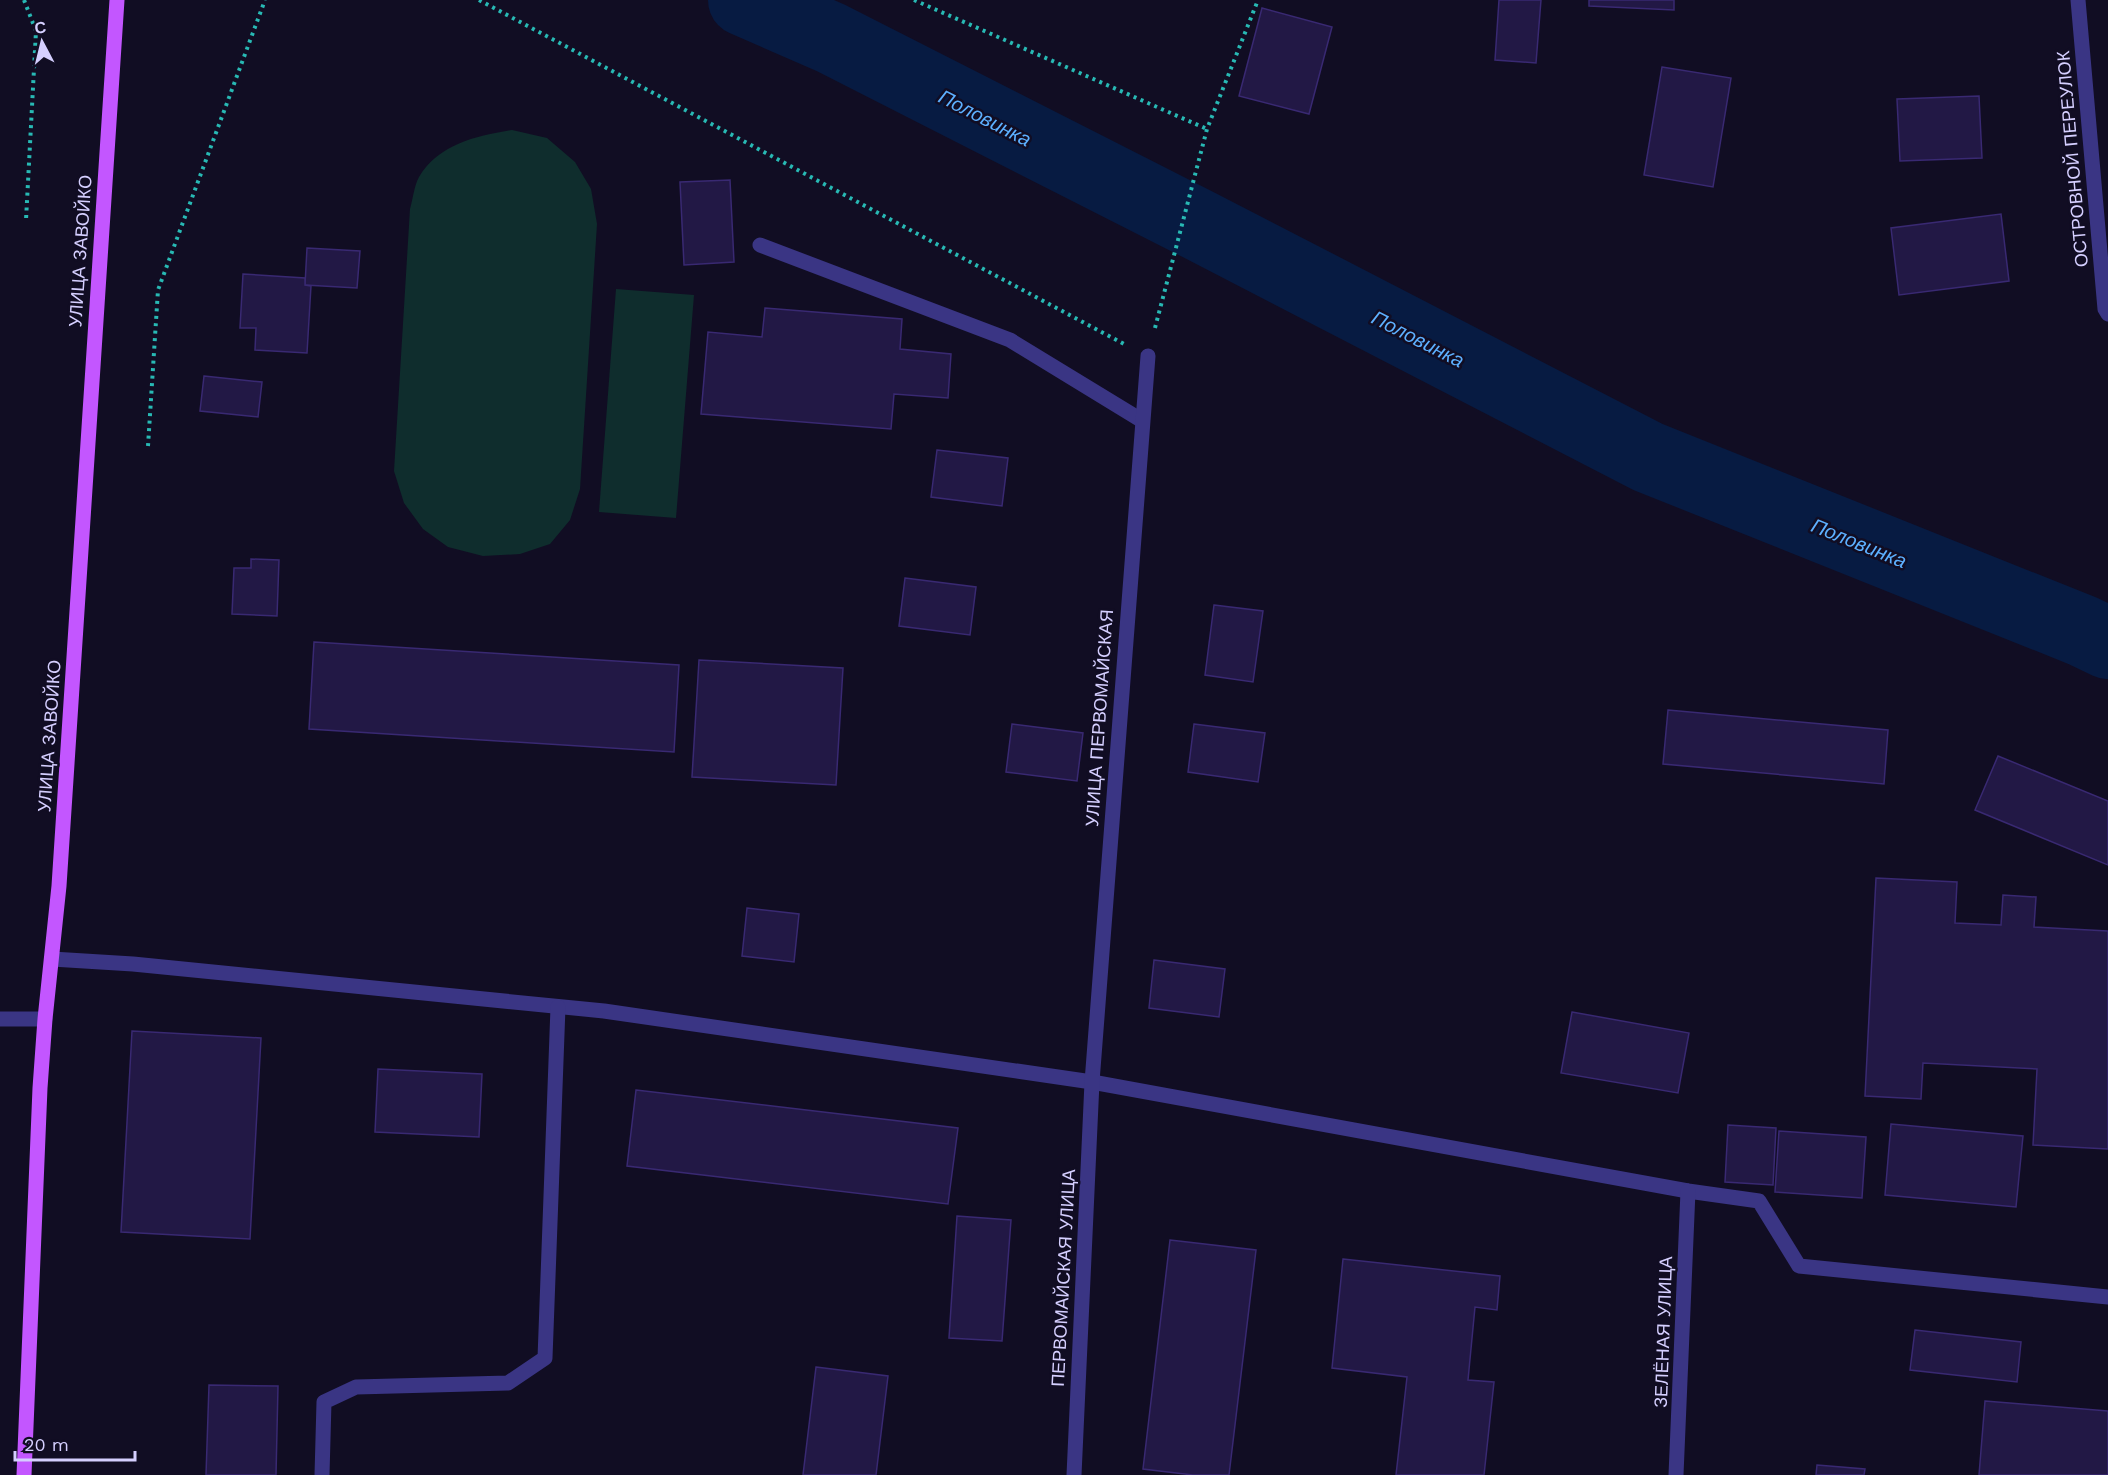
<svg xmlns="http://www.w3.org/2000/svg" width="2108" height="1475" viewBox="0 0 2108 1475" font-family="'Work Sans',sans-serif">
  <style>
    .green { fill: #0f2d2d }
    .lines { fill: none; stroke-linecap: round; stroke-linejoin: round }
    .river { stroke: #071b42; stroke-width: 72 }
    .building { fill: #221845; stroke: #392972; stroke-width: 1.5 }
    .path { stroke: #28b9b4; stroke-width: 4; stroke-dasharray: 3 4.5; stroke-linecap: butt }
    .minor { stroke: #3a3584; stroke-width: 15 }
    .major { stroke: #c356ff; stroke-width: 15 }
    .labels { text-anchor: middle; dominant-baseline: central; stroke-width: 5; stroke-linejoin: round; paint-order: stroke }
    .street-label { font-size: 18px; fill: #d5cfff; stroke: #110d23 }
    .water-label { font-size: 20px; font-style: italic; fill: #5db0ff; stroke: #110d23 }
  </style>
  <rect width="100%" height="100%" fill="#110d23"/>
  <g class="green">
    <path d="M 512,130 L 547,138 L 575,162 L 591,189 L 597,224 L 580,489 L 570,520 L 550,544 L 520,554 L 483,556 L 448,547 L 423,529 L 404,503 L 394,471 L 410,209 C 413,199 414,186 419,177 C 439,144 476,136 512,130 Z"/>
    <path d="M 616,289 L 694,295 L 676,518 L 599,512 Z"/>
  </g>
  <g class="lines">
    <path class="river" d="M 744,0 L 831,38 L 1199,225 L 1648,457 L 2083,631 L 2108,643"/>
  </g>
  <g class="building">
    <path d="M 1499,0 L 1541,0 L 1536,63 L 1495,60 Z"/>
    <path d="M 1589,0 L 1674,0 L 1674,10 L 1589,6 Z"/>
    <path d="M 1262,8 L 1332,27 L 1309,114 L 1239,96 Z"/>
    <path d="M 1662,67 L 1731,78 L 1713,187 L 1644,175 Z"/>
    <path d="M 1979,96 L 1982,158 L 1900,161 L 1897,99 Z"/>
    <path d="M 730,180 L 734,262 L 684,265 L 680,182 Z"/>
    <path d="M 2001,214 L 2009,281 L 1899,295 L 1891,228 Z"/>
    <path d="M 307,248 L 360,251 L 357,288 L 305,285 Z"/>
    <path d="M 243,274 L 305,278 L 305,285 L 311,286 L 307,353 L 255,350 L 256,328 L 240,328 Z"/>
    <path d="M 765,308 L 902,319 L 900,349 L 951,354 L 948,398 L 894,394 L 891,429 L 701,414 L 708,332 L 762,337 Z"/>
    <path d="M 204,376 L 262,382 L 258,417 L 200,411 Z"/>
    <path d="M 937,450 L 1008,458 L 1002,506 L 931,497 Z"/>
    <path d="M 251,559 L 279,560 L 277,616 L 232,614 L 234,568 L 251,568 Z"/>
    <path d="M 905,578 L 976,587 L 970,635 L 899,626 Z"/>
    <path d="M 1214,605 L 1263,611 L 1253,682 L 1205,675 Z"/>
    <path d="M 314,642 L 679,665 L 674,752 L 309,729 Z"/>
    <path d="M 699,660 L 843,668 L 836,785 L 692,777 Z"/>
    <path d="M 1668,710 L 1888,730 L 1884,784 L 1663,764 Z"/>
    <path d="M 1012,724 L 1083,733 L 1077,781 L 1006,772 Z"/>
    <path d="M 1194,724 L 1265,733 L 1258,782 L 1188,772 Z"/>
    <path d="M 1998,756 L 2108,801 L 2108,865 L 1975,810 Z"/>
    <path d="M 1876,878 L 1957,882 L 1955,923 L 2001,925 L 2003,895 L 2036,897 L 2034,927 L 2108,931 L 2108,1149 L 2033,1145 L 2037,1069 L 1923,1063 L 1921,1099 L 1865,1096 Z"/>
    <path d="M 747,908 L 799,914 L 794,962 L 742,956 Z"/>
    <path d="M 1154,960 L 1225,969 L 1219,1017 L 1149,1008 Z"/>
    <path d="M 1572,1012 L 1689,1033 L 1678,1093 L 1561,1073 Z"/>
    <path d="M 132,1031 L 261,1038 L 250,1239 L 121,1232 Z"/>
    <path d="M 378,1069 L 482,1074 L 479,1137 L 375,1132 Z"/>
    <path d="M 636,1090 L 958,1128 L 948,1204 L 627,1166 Z"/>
    <path d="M 1891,1124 L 2023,1136 L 2016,1207 L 1885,1195 Z"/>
    <path d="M 1728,1125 L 1776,1128 L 1773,1185 L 1725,1182 Z"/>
    <path d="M 1779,1131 L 1866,1137 L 1862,1198 L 1775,1192 Z"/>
    <path d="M 957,1216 L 1011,1220 L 1002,1341 L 949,1338 Z"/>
    <path d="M 1170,1240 L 1256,1250 L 1229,1475 L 1193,1475 L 1143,1469 Z"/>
    <path d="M 1343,1259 L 1500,1276 L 1497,1310 L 1475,1307 L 1468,1380 L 1494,1382 L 1484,1475 L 1396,1475 L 1407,1377 L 1332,1368 Z"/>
    <path d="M 1915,1330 L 2021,1342 L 2017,1382 L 1910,1370 Z"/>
    <path d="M 816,1367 L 888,1376 L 876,1475 L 803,1475 Z"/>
    <path d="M 209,1385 L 278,1386 L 276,1475 L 206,1475 Z"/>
    <path d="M 1985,1401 L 2108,1411 L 2108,1475 L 1979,1475 Z"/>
    <path d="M 1817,1465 L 1865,1469 L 1864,1475 L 1816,1475 Z"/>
  </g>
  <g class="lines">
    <g class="path">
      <path d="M 24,0 L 36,31 L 26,220"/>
      <path d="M 479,0 L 1124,344"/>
      <path d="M 914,0 L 1207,129"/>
      <path d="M 1155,328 L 1207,129 L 1258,0"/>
      <path d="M 148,446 L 158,290 L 265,0"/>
    </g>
    <g class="minor">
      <path d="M 2078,0 L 2105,309 L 2108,314"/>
      <path d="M 760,245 L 1010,340 L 1141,420"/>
      <path d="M 52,959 L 133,964 L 604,1011 L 1092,1082 L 1688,1191 L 1759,1201 L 1799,1266 L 2108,1297"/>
      <path d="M 0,1019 L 45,1019"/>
      <path d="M 322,1475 L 324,1402 L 356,1387 L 508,1383 L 545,1358 L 558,1007"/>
      <path d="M 1074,1475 L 1092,1082 L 1148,356"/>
      <path d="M 1676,1475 L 1688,1191"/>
    </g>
    <path class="major" d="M 24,1475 L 40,1088 L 45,1019 L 59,886 L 117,0"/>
  </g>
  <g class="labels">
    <g class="street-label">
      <text transform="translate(2072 159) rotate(-95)">ОСТРОВНОЙ ПЕРЕУЛОК</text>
      <text transform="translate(80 251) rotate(-86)">УЛИЦА ЗАВОЙКО</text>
      <text transform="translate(1099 718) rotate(-86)">УЛИЦА ПЕРВОМАЙСКАЯ</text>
      <text transform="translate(49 736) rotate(-86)">УЛИЦА ЗАВОЙКО</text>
      <text transform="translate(1063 1278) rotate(-87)">ПЕРВОМАЙСКАЯ УЛИЦА</text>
      <text transform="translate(1663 1332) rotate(-88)">ЗЕЛЁНАЯ УЛИЦА</text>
    </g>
    <g class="water-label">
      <text transform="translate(985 118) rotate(27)">Половинка</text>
      <text transform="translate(1418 339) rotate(27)">Половинка</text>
      <text transform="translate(1859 543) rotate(22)">Половинка</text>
    </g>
  </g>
  <g transform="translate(42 42) rotate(353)" stroke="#110d23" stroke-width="4.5" paint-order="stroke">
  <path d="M0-4.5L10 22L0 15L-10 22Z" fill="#d5cfff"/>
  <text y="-9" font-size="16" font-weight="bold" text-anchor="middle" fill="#d5cfff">С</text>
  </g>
  <path d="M15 1451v9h120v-9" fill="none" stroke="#d5cfff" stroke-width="3"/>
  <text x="24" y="1451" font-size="18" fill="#d5cfff" stroke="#110d23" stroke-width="4.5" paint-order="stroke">20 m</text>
</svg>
